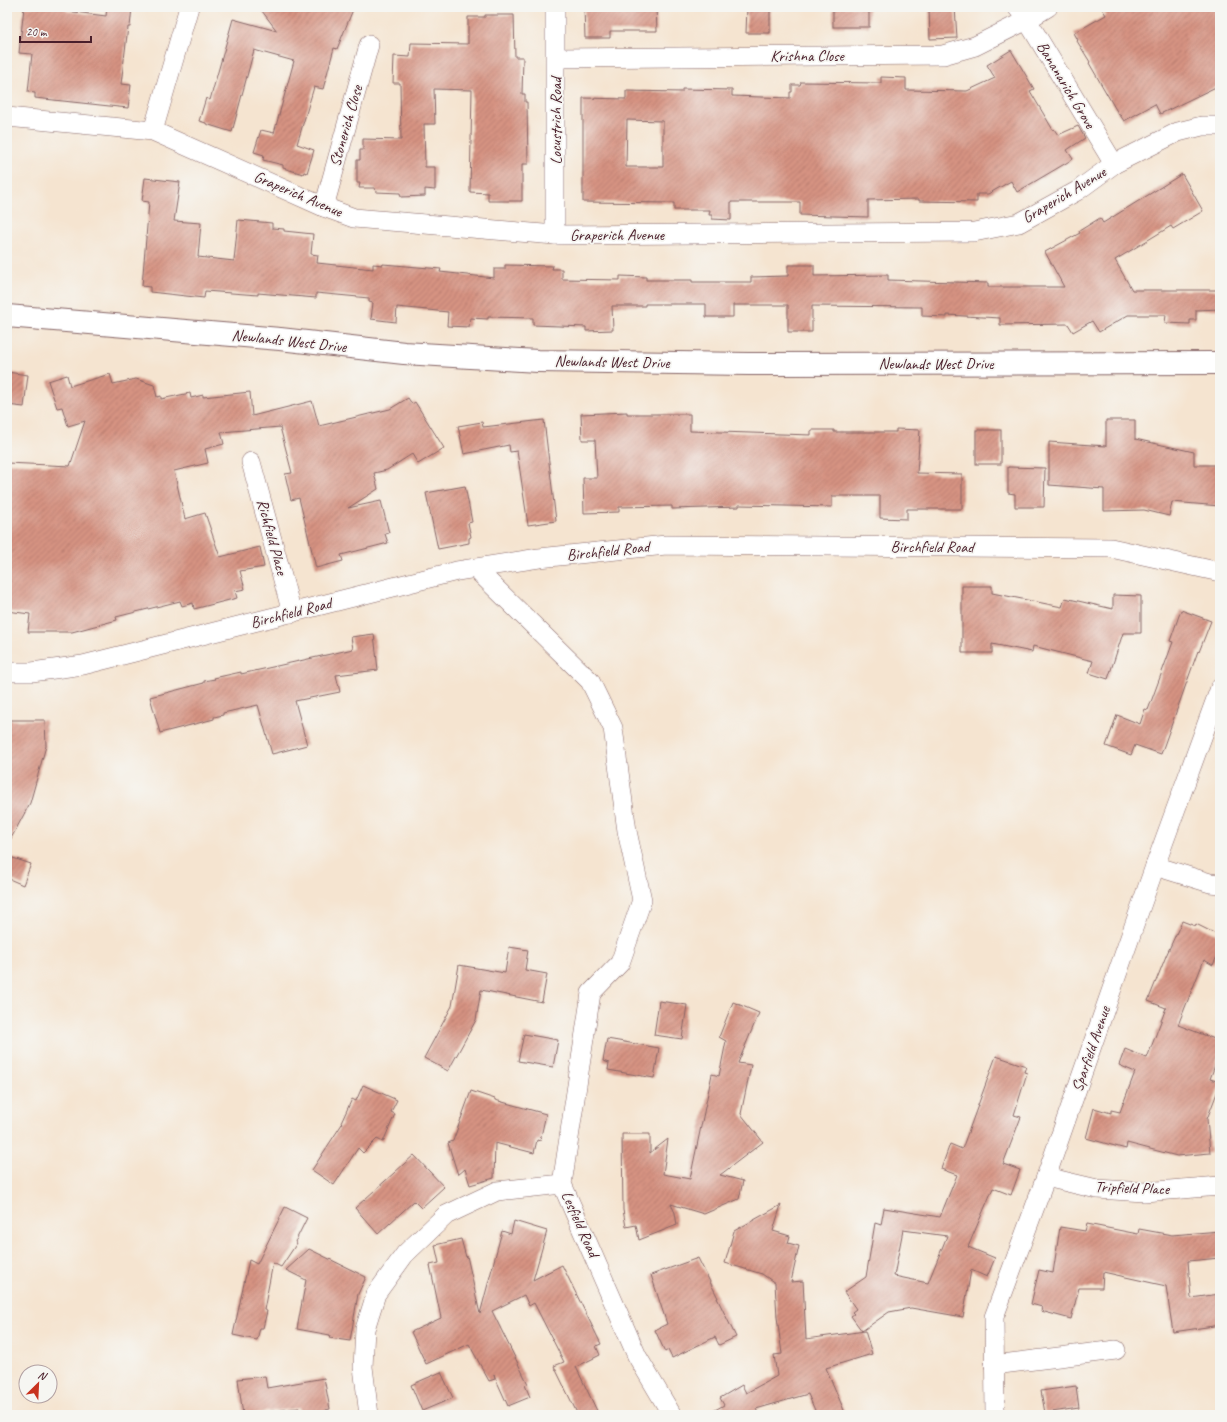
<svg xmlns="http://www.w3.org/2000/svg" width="1227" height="1422" viewBox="0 0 1227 1422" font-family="Caveat,sans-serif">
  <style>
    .building { fill: url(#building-hatch); fill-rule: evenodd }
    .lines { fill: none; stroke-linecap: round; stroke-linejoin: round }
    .minor-casing { stroke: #866465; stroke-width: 20 }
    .tertiary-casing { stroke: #866465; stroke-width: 24 }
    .minor { stroke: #fff; stroke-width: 19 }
    .tertiary { stroke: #fff; stroke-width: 22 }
    .labels { text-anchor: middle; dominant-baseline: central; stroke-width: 3.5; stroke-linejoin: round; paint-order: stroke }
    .street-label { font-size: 16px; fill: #4a1f2b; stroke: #f6f6f2 }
  </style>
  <defs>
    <pattern id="building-hatch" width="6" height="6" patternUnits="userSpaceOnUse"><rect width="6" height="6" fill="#d69382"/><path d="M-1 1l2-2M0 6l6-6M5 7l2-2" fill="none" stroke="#b0776b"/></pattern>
  </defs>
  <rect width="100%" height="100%" fill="#f6f6f2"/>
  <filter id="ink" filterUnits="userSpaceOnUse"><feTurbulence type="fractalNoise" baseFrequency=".025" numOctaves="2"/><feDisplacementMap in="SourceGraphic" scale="8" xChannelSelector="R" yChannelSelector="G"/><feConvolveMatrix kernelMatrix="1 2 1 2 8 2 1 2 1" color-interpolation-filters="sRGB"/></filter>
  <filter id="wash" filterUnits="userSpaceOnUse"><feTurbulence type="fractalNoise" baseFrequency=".012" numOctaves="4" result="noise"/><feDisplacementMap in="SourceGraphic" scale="16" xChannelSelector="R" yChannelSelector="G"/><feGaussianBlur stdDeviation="0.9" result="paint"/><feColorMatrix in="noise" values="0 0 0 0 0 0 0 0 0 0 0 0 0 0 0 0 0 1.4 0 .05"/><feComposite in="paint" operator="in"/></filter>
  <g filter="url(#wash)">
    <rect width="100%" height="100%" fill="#f5e4d0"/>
    <g id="blocks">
      <g class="building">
        <path d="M 24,7 L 67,7 L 66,11 L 106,16 L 107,7 L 132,7 L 130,27 L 128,27 L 121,84 L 131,85 L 128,108 L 35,98 L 35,93 L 28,92 L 32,54 L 19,53 Z"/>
        <path d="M 259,7 L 354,7 L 337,49 L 334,48 L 323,89 L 314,87 L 297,144 L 314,150 L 307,173 L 304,172 L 303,174 L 283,168 L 283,165 L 263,160 L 264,155 L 254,152 L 261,130 L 274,133 L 294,61 L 254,50 L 232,132 L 206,124 L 206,123 L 199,121 L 206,98 L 210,100 L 233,19 L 277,31 Z"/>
        <path d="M 584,7 L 656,7 L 657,31 L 610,31 L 610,38 L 585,38 Z"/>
        <path d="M 747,7 L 770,7 L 770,33 L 746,33 Z"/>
        <rect x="833" y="7" width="36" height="20"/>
        <path d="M 929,7 L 955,7 L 957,38 L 930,39 Z"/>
        <path d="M 1101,7 L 1220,7 L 1220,85 L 1160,114 L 1155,104 L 1124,121 L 1120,115 L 1119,115 L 1089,63 L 1090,62 L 1077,41 L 1078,40 L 1074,33 L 1106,15 Z"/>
        <path d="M 485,15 L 514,15 L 515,57 L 523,57 L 522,94 L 525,94 L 525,102 L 527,102 L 528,164 L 522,164 L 522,201 L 488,201 L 488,193 L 470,192 L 472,90 L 434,89 L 435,124 L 424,124 L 425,167 L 435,167 L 435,190 L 425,189 L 425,196 L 401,197 L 400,193 L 376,192 L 375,188 L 359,188 L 360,183 L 357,183 L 357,160 L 360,160 L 360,150 L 363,150 L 363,139 L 401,140 L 400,83 L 393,83 L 394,56 L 410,57 L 411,43 L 468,44 L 468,17 L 485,17 Z"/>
        <path d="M 1011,50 L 1034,89 L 1030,91 L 1053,130 L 1054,129 L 1058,135 L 1078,126 L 1085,138 L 1067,150 L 1073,159 L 1017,192 L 1011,181 L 988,194 L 977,194 L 977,202 L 919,201 L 919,199 L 868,200 L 868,217 L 800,215 L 800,202 L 731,202 L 731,220 L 712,219 L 712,215 L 709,215 L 710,210 L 674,210 L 674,203 L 583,202 L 583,98 L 626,99 L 626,91 L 682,92 L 682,89 L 732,90 L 732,96 L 790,98 L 790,92 L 792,92 L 792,85 L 800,85 L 801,82 L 881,83 L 881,77 L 906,78 L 906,90 L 967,91 L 995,78 L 987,65 ZM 627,120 L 663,121 L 663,167 L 626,167 Z"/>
        <path d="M 1182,174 L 1203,211 L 1173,229 L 1171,226 L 1115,260 L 1132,290 L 1220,290 L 1220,309 L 1196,310 L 1196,320 L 1190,320 L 1190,324 L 1165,323 L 1166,315 L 1128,315 L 1099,332 L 1092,321 L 1073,332 L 1068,324 L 1000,325 L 1000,318 L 947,315 L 947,317 L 922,316 L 922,307 L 812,306 L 812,332 L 788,332 L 788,305 L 733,305 L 733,317 L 706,317 L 706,304 L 645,304 L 645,306 L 612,306 L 613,330 L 586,331 L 586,327 L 533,325 L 533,318 L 488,317 L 488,319 L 470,318 L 469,327 L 447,326 L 448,312 L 397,307 L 396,322 L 371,319 L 373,303 L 369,302 L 369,298 L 316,293 L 316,298 L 258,293 L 258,295 L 205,291 L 204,298 L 150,292 L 150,287 L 142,286 L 149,202 L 142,201 L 145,178 L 180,182 L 174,221 L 201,223 L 198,257 L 234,261 L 238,220 L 272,223 L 272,228 L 284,229 L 284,231 L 313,234 L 311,254 L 318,255 L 317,263 L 373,269 L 373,264 L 383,265 L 383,264 L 441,269 L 440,272 L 494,278 L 494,269 L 505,269 L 505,265 L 553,266 L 552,269 L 562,269 L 562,279 L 620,280 L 620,276 L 646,277 L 646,280 L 692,280 L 692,282 L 751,282 L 751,277 L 788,276 L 788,265 L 814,265 L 814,276 L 888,275 L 888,280 L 988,283 L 988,287 L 1064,287 L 1045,252 L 1080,233 L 1079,231 L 1100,218 L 1103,223 Z"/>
        <path d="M 7,372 L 28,375 L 24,407 L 7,405 Z"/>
        <path d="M 110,374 L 113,384 L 136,379 L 154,385 L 157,397 L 161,396 L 161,399 L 190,393 L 191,398 L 203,395 L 203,397 L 250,392 L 252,416 L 312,401 L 319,426 L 390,409 L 408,398 L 412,404 L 415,402 L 444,448 L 418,464 L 412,454 L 387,470 L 374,473 L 378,489 L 348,508 L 381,501 L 389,533 L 385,534 L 388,543 L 341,555 L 343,561 L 316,568 L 299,498 L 291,500 L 285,474 L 292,473 L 280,427 L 221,432 L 224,444 L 205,449 L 208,463 L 174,471 L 185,519 L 205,513 L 220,557 L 260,547 L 264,567 L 240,571 L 245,589 L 235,591 L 237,598 L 194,609 L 193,603 L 182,606 L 180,601 L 116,617 L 117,620 L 72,632 L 28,632 L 30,614 L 7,611 L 7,463 L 70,466 L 85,421 L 68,426 L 62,407 L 57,408 L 48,381 L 67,375 L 70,386 Z"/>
        <path d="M 627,412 L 627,414 L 690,414 L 690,431 L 811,435 L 811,430 L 834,430 L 834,432 L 896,432 L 896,429 L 920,430 L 917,473 L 962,474 L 962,509 L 907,509 L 907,519 L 880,518 L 880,496 L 832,496 L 832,507 L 739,505 L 739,507 L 672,509 L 672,506 L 619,507 L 619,512 L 584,513 L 583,478 L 597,478 L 595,440 L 582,440 L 581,414 Z"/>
        <path d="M 544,420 L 556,521 L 528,525 L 517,451 L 510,452 L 509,445 L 464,454 L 458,426 L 482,422 L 483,427 Z"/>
        <path d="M 1106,420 L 1135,420 L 1135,439 L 1194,452 L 1194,465 L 1220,465 L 1220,506 L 1172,502 L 1169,516 L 1144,510 L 1104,511 L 1104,489 L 1049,485 L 1049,442 L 1106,446 Z"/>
        <rect x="976" y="430" width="25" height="34"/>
        <path d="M 1008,467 L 1045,468 L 1044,507 L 1015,507 L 1015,494 L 1008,493 Z"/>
        <path d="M 465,486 L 472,522 L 468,523 L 471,537 L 469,538 L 469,543 L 438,549 L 426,493 Z"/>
        <path d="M 962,586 L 992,586 L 992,593 L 1062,607 L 1065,598 L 1113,609 L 1113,595 L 1141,596 L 1141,633 L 1123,633 L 1108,679 L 1089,673 L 1093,661 L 1033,646 L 1032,652 L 992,644 L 992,653 L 962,653 Z"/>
        <path d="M 1181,610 L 1211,621 L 1199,652 L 1198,651 L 1161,754 L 1135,745 L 1131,755 L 1106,746 L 1117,715 L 1140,724 L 1145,709 L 1148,710 L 1173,642 L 1170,641 Z"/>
        <path d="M 374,634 L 378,670 L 336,675 L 340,692 L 295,701 L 307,745 L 272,754 L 258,705 L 223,713 L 223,715 L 214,717 L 214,719 L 160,733 L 150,697 L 204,683 L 204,681 L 215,679 L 214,678 L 241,672 L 241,674 L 353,649 L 351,637 Z"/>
        <path d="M 7,720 L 45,720 L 46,746 L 30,803 L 7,846 Z"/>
        <path d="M 7,856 L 31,864 L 23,885 L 7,878 Z"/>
        <path d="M 1182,921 L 1195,926 L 1196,924 L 1220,936 L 1220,950 L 1213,965 L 1204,960 L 1178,1025 L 1220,1041 L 1220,1052 L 1210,1079 L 1220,1082 L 1220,1085 L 1207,1119 L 1210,1153 L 1177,1156 L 1127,1143 L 1126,1149 L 1086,1138 L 1094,1108 L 1111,1113 L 1111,1110 L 1120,1112 L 1135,1072 L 1119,1065 L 1125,1049 L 1147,1058 L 1166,1008 L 1148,1001 L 1166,956 Z"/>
        <path d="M 509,947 L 528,950 L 525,970 L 547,974 L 542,1002 L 481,990 L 476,1020 L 448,1071 L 424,1058 L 452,1006 L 459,965 L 505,973 Z"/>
        <path d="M 659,1001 L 687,1005 L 682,1039 L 654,1035 Z"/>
        <path d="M 733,1002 L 759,1013 L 738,1063 L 751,1065 L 741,1114 L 763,1142 L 720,1175 L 743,1181 L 739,1199 L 704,1214 L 671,1204 L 675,1213 L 677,1225 L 639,1240 L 636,1225 L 626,1227 L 623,1210 L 622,1134 L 650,1134 L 650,1153 L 668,1139 L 663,1174 L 690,1179 L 712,1074 L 719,1076 L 726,1041 L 719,1037 Z"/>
        <path d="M 524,1034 L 558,1040 L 553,1067 L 518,1061 Z"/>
        <path d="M 607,1039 L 659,1048 L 654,1078 L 608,1070 L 609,1063 L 603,1061 Z"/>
        <path d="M 996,1056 L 1026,1066 L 1024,1072 L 1027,1073 L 1014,1115 L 1021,1117 L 1003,1164 L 1020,1170 L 1011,1195 L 993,1188 L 968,1247 L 995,1258 L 987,1277 L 971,1270 L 963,1317 L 911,1308 L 889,1312 L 862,1331 L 851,1316 L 854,1314 L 852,1312 L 856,1309 L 844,1292 L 866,1277 L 875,1223 L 881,1225 L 884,1208 L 940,1217 L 957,1175 L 941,1169 L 950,1144 L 962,1149 ZM 903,1230 L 947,1236 L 928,1283 L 894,1276 Z"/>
        <path d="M 363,1085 L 397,1100 L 391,1112 L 395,1114 L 383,1142 L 377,1139 L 363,1153 L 358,1148 L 334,1185 L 312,1170 L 342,1124 L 341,1123 L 352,1099 L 356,1101 Z"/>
        <path d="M 471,1091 L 495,1099 L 495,1100 L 546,1114 L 540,1141 L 537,1140 L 534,1153 L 495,1143 L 494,1178 L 470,1185 L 465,1169 L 458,1175 L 448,1143 L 453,1141 Z"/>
        <path d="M 414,1155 L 444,1187 L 421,1208 L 414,1201 L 378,1234 L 355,1208 Z"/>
        <path d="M 781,1205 L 773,1231 L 790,1236 L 788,1243 L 799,1246 L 791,1282 L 803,1281 L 806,1339 L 865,1331 L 872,1354 L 826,1368 L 846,1415 L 817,1415 L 808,1394 L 756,1409 L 759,1415 L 706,1415 L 724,1405 L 720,1398 L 742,1385 L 746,1393 L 777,1376 L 774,1355 L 782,1354 L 777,1317 L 775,1283 L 762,1274 L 725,1263 L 734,1231 Z"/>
        <path d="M 285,1207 L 307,1218 L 295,1242 L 297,1243 L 281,1267 L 273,1263 L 264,1310 L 267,1311 L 263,1328 L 260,1328 L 257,1340 L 233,1335 L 249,1260 L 257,1264 Z"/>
        <path d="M 514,1221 L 547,1231 L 533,1280 L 562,1265 L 601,1344 L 596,1346 L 600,1355 L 576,1367 L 599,1415 L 578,1415 L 554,1366 L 564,1362 L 534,1303 L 529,1306 L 524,1295 L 492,1311 L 528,1384 L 525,1385 L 530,1397 L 508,1406 L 494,1375 L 495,1379 L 489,1381 L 469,1344 L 426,1364 L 411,1332 L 441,1318 L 430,1265 L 439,1263 L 435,1245 L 461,1239 L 466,1257 L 467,1256 L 480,1314 L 502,1231 L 511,1234 Z"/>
        <path d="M 1087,1224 L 1138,1234 L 1139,1229 L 1172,1235 L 1220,1231 L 1220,1258 L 1188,1261 L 1191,1298 L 1220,1294 L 1220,1325 L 1173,1332 L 1166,1286 L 1103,1272 L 1102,1288 L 1079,1288 L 1071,1319 L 1041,1311 L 1042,1307 L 1031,1304 L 1039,1270 L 1053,1273 L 1060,1227 L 1085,1231 Z"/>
        <path d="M 309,1249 L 366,1277 L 358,1294 L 350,1341 L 329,1338 L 330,1335 L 297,1329 L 306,1280 L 286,1270 Z"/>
        <path d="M 698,1258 L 718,1298 L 717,1298 L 736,1337 L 719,1345 L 715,1337 L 672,1358 L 668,1350 L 665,1352 L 655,1330 L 667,1324 L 651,1275 Z"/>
        <path d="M 441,1372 L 453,1398 L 422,1411 L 411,1385 Z"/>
        <path d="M 265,1376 L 267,1388 L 324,1378 L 330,1409 L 326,1410 L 327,1415 L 300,1415 L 299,1408 L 243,1415 L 238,1379 Z"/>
        <path d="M 1076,1386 L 1079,1408 L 1045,1413 L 1041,1391 Z"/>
      </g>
    </g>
  </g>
  <g filter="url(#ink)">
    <use href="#blocks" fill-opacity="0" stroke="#866465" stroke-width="1"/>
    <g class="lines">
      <defs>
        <g id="minor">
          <path d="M 555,7 L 555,235"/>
          <path d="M 1017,7 L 1027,20 L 1114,164"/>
          <path d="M 556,58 L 943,55 L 975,46 L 1027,20 L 1048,7"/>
          <path d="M 7,117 L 153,131 L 324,207 L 354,218 L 555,235 L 974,232 L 1019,223 L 1077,191 L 1114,164 L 1178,132 L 1202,126 L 1220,126"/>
          <path d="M 153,131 L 189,7"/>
          <path d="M 324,207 L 369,45"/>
          <path d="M 251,462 L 292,613"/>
          <path d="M 475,568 L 590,681 L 613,728 L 627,831 L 642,900 L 620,963 L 591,993 L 562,1184 L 637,1356 L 672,1415"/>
          <path d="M 7,672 L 32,672 L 83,665 L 457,571 L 539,558 L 666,545 L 1111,548 L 1220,572"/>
          <path d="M 1155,866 L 1210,883 L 1220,884"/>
          <path d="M 1046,1177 L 1097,1189 L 1144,1192 L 1220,1186"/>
          <path d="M 994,1365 L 1116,1350"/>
          <path d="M 369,1415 L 363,1367 L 365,1329 L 376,1294 L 405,1254 L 446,1215 L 497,1191 L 562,1184"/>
          <path d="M 995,1415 L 994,1317 L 1046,1177 L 1155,866 L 1220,688"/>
        </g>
        <path id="tertiary" d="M 7,316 L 280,339 L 404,353 L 538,361 L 748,364 L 1220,363"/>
      </defs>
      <use href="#minor" class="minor-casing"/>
      <use href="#tertiary" class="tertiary-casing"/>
      <use href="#minor" class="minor"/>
      <use href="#tertiary" class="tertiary"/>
    </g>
  </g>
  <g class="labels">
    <g class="street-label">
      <text x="807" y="56">Krishna Close</text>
      <text transform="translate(1066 85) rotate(59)">Bananarich Grove</text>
      <text transform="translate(556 121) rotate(-90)">Locustrich Road</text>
      <text transform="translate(346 126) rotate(-74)">Stonerich Close</text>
      <text transform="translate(298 194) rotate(23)">Graperich Avenue</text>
      <text transform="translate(1064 195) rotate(-31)">Graperich Avenue</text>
      <text x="617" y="235">Graperich Avenue</text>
      <text transform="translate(289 341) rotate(6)">Newlands West Drive</text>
      <text transform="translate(612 362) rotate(1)">Newlands West Drive</text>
      <text x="936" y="364">Newlands West Drive</text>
      <text transform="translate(272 537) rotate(75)">Richfield Place</text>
      <text x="932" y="547">Birchfield Road</text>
      <text transform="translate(608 551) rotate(-6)">Birchfield Road</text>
      <text transform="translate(291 613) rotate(-14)">Birchfield Road</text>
      <text transform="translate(1091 1049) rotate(-71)">Sparfield Avenue</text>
      <text transform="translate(1132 1188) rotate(2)">Tripfield Place</text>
      <text transform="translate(580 1224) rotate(66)">Lesfield Road</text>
    </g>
  </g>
  <rect width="1227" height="1422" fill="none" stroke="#f6f6f2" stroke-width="24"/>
  <g transform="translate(38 1384) rotate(24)"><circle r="19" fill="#f6f6f2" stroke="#b1a0a2"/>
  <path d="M0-3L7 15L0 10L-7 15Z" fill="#c8321e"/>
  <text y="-6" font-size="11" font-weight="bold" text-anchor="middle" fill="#4a1f2b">N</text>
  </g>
  <path d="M20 36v6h71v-6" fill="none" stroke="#4a1f2b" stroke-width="2"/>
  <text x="26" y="36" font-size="12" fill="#4a1f2b" stroke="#f6f6f2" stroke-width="3" paint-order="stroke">20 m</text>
</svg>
